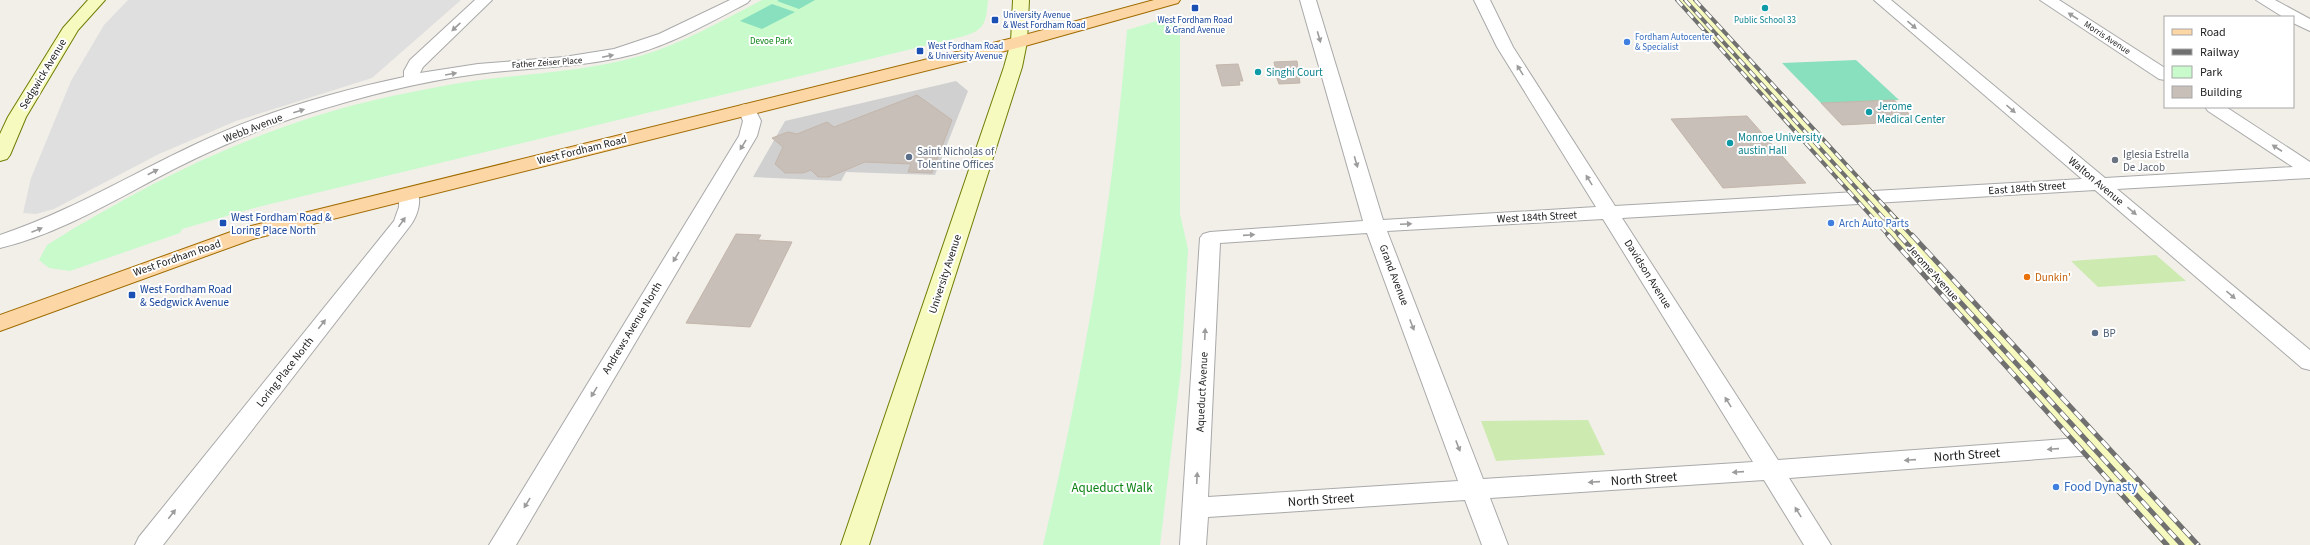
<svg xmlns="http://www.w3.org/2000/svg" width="2310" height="545" viewBox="0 0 2310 545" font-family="'Source Sans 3',sans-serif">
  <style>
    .residential { fill: #e0dfdf }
    .religious { fill: #d0d0d0 }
    .grass { fill: #cdebb0 }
    .park { fill: #c8facc }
    .pitch { fill: #88e0be }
    .building { fill: #c7bfb8; stroke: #c4b6ab }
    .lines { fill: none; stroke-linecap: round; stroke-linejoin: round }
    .street-casing { stroke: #a9a9a9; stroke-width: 2 }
    .secondary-casing { stroke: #707d05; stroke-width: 2 }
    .primary-casing { stroke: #a06b00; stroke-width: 2 }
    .street { fill: #fff; fill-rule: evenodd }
    .secondary { fill: #f7fabf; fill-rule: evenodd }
    .primary { fill: #fcd6a4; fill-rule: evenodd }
    .rail-far1-casing { stroke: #707070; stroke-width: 4 }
    .rail-casing { stroke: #707070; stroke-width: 5 }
    .rail-far1 { stroke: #fff; stroke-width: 2.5; stroke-dasharray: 8; stroke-linecap: butt }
    .rail { stroke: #fff; stroke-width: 3.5; stroke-dasharray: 10; stroke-linecap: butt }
    .oneway { fill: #9c9c9c }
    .transit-dot { fill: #1a4fb4; stroke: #fff; stroke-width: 1.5 }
    .culture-dot { fill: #0f9aa8; stroke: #fff; stroke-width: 1.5 }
    .shop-dot { fill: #3f7fe0; stroke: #fff; stroke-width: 1.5 }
    .service-dot { fill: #5c6f8a; stroke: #fff; stroke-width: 1.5 }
    .worship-dot { fill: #6b7280; stroke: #fff; stroke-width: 1.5 }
    .food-dot { fill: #e8710a; stroke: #fff; stroke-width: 1.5 }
    .labels { text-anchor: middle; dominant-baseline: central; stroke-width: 4; stroke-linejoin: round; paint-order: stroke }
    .far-transit-label { font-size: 9px; fill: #164399; stroke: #fff; text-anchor: start }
    .far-culture-label { font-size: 9px; fill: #0d838f; stroke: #fff }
    .far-shop-label { font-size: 9px; fill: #366cbe; stroke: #fff; text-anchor: start }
    .far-street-label { font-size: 9px; fill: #222; stroke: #fff }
    .far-park-label { font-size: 9px; fill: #0c8416; stroke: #fff }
    .culture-label { font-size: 11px; fill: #0d838f; stroke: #fff; text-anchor: start }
    .street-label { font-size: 11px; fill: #222; stroke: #fff }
    .service-label { font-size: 11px; fill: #4e5e75; stroke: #fff; text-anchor: start }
    .worship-label { font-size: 11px; fill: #5b616d; stroke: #fff; text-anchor: start }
    .transit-label { font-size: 11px; fill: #164399; stroke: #fff; text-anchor: start }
    .shop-label { font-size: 11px; fill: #366cbe; stroke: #fff; text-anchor: start }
    .food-label { font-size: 11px; fill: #c56008; stroke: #fff; text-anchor: start }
    .near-street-label { font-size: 13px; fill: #222; stroke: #fff }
    .near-shop-label { font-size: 13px; fill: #366cbe; stroke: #fff; text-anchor: start }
    .near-park-label { font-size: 13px; fill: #0c8416; stroke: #fff }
  </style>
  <rect width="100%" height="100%" fill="#f2efe9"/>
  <path class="residential" d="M 128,0 L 461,0 L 372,78 L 236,121 L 159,154 L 54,209 L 36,214 L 23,213 L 31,178 L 71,81 L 104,25 Z"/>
  <path class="religious" d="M 956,81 L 968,91 L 935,175 L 846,172 L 841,181 L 753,177 L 785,121 Z"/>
  <g class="grass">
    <path d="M 2156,255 L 2186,281 L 2098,287 L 2071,261 Z"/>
    <path d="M 1588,420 L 1605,455 L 1496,461 L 1481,421 Z"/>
  </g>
  <g class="park">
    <path d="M 762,0 L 988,0 C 986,27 983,31 957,38 L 258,207 L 182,229 L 180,233 L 70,271 L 49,268 L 39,260 L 47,245 C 151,180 262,125 383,98 C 417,91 453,83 488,79 C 540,73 590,70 640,56 C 682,44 723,20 762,0 Z"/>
    <path d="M 1180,14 L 1180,214 L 1188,249 L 1181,369 L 1160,545 L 1043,545 C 1083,376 1113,204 1127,30 Z"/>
  </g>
  <g class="pitch">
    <path d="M 779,0 L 815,0 L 799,9 L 777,1 Z"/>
    <path d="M 772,4 L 795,12 L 762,29 L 740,21 Z"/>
    <path d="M 1856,60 L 1899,100 L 1821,103 L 1782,63 Z"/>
  </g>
  <g class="building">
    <path d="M 1297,61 L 1300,83 L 1279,84 L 1273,67 L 1275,67 L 1274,62 Z"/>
    <path d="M 1238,64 L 1243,81 L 1239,81 L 1240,85 L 1222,86 L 1216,65 Z"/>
    <path d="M 917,95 L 952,120 L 932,173 L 908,172 L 911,164 L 865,162 L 829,177 L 818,177 L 811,170 L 803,173 L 785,173 L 775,164 L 783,147 L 772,138 L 788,132 L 797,134 L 827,122 L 834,127 Z"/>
    <path d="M 1894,100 L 1917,121 L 1842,125 L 1821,103 Z"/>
    <path d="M 1747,116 L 1806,183 L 1723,188 L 1671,119 Z"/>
    <path d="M 736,234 L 761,235 L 758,240 L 792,242 L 750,327 L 686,323 Z"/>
  </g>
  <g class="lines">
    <defs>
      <g id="street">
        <path d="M 475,0 L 492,0 L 423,67 L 420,73 L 478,64 L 564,57 L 614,49 L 659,34 L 730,0 L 750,0 L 747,3 C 711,22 674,43 635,54 C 583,68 530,67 477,74 C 417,82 360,97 303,115 C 258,129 216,148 174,169 C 118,198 62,233 0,248 L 0,235 C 69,212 130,175 196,144 C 261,113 333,92 404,77 L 404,71 L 410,60 Z"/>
        <path d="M 1300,0 L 1316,0 L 1383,220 L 1596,207 L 1497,47 L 1474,0 L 1490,0 L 1513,47 L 1615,206 L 2082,179 L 1874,0 L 1891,0 L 2105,178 L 2293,167 L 2208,111 L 2205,107 L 2226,107 L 2310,162 L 2310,178 L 2117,189 L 2310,350 L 2310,370 L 2302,368 L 2095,190 L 1622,218 L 1778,460 L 2092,437 L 2101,440 L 2104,446 L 2101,452 L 2092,455 L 1789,478 L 1831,545 L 1804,545 L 1764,480 L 1490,498 L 1508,545 L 1482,545 L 1465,500 L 1208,517 L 1206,545 L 1180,545 L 1200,238 L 1203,234 L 1210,232 L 1363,221 ZM 1603,219 L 1753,462 L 1483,479 L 1387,231 ZM 1367,233 L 1458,481 L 1208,497 L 1220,243 Z"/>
        <path d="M 2040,0 L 2059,0 L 2165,68 L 2165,80 L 2159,79 Z"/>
        <path d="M 2256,0 L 2275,0 L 2310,19 L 2310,31 L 2293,23 L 2293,17 L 2283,17 Z"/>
        <path d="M 747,104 L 753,105 L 761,121 L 757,136 L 516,545 L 489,545 L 739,136 L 743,121 L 738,109 L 741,105 Z"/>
        <path d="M 409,188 L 416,190 C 423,200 417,217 410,226 L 163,545 L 135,545 L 139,537 L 394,221 L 399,207 L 399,194 L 402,190 Z"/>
      </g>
      <g id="secondary">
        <path d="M 88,0 L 105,0 L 78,30 L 26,117 L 10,155 L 7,159 L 0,161 L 0,134 L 8,117 L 63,28 Z"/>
        <path d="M 1013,0 L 1029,0 L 1027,42 L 1022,67 L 869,545 L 841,545 L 1004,67 L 1011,42 Z"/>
        <path d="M 1678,0 L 1695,0 L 2192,537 L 2196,545 L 2165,545 Z"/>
      </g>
      <path id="primary" d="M 1154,0 L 1180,0 L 1178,3 L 1025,46 L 253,239 L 0,331 L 0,315 L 239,229 L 1013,38 Z"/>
    </defs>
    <use href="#street" class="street-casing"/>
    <use href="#secondary" class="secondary-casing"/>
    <use href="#primary" class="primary-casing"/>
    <use href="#street" class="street"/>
    <use href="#secondary" class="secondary"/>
    <use href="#primary" class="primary"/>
    <defs>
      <g id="rail-far1">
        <path d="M 1677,0 L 1889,236"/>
        <path d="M 1685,0 L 1900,236"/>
        <path d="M 1695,0 L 1912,236"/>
      </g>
      <g id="rail">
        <path d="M 1888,235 L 2167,545"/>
        <path d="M 1899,235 L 2182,545"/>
        <path d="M 1912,235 L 2198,545"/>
      </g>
    </defs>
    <use href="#rail-far1" class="rail-far1-casing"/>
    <use href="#rail" class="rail-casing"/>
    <use href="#rail-far1" class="rail-far1"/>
    <use href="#rail" class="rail"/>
  </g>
  <defs><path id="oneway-solid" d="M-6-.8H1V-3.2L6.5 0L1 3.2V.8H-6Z"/></defs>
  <g class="oneway">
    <use href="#oneway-solid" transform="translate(2073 16) rotate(-147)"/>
    <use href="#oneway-solid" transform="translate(1912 25) rotate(40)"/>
    <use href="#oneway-solid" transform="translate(456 27) rotate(137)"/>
    <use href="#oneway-solid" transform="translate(1319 37) rotate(74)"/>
    <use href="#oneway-solid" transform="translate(608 56) rotate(-12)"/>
    <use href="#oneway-solid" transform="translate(1520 70) rotate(-122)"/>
    <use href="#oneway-solid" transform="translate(451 74) rotate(-10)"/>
    <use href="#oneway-solid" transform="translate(2011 109) rotate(40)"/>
    <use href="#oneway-solid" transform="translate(299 111) rotate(-17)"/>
    <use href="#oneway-solid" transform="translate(743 145) rotate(121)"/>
    <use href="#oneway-solid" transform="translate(2277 148) rotate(-147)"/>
    <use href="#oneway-solid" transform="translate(1356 162) rotate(74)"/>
    <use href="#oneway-solid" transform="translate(153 172) rotate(-27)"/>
    <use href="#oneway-solid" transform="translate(1589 180) rotate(-122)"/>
    <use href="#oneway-solid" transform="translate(2132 211) rotate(40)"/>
    <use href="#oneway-solid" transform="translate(402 222) rotate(-55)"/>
    <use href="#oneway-solid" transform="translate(1406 224) rotate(-3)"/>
    <use href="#oneway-solid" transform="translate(37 230) rotate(-22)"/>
    <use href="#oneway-solid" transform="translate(1249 235) rotate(-4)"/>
    <use href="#oneway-solid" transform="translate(676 257) rotate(121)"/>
    <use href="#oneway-solid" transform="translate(2231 295) rotate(40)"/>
    <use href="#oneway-solid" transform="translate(322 324) rotate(-52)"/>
    <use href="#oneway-solid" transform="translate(1412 325) rotate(69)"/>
    <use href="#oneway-solid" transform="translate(1205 334) rotate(-87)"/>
    <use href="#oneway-solid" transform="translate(594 392) rotate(121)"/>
    <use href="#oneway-solid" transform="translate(1728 402) rotate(-122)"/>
    <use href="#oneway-solid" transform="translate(1458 446) rotate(69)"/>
    <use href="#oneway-solid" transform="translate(2053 449) rotate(176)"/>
    <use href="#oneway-solid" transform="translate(1910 460) rotate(176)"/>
    <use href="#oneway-solid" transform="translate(1738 472) rotate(176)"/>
    <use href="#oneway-solid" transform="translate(1197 478) rotate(-87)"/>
    <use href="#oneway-solid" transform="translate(1594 482) rotate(176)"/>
    <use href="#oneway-solid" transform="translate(527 503) rotate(121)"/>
    <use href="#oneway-solid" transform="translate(1798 512) rotate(-122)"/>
    <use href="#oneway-solid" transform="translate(172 514) rotate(-52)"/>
  </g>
  <g class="transit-dot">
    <rect x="1191" y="4" width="8" height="8" rx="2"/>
    <rect x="991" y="16" width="8" height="8" rx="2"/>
    <rect x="916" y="47" width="8" height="8" rx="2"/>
    <rect x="219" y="219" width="8" height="8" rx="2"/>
    <rect x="128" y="291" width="8" height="8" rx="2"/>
  </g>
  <g class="culture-dot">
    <circle cx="1765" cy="8" r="4"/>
    <circle cx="1258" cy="72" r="4"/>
    <circle cx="1869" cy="112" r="4"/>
    <circle cx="1730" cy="143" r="4"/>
  </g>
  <g class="shop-dot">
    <circle cx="1627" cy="42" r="4"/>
    <circle cx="1831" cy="223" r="4"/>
    <circle cx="2056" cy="487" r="4"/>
  </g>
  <g class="service-dot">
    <circle cx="909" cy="157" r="4"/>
    <circle cx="2095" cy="333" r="4"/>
  </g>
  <circle class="worship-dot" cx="2115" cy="160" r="4"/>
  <circle class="food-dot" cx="2027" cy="277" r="4"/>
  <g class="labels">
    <g class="far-transit-label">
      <text x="1003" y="15">University Avenue<tspan x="1003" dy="10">&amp; West Fordham Road</tspan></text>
      <text x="1195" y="20" text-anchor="middle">West Fordham Road<tspan x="1195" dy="10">&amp; Grand Avenue</tspan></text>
      <text x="928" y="46">West Fordham Road<tspan x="928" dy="10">&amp; University Avenue</tspan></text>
    </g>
    <g class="far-culture-label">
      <text x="1765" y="20">Public School 33</text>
    </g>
    <g class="far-shop-label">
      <text x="1635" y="37">Fordham Autocenter<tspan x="1635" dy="10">&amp; Specialist</tspan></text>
    </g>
    <g class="far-street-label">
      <text transform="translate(2107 38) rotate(33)">Morris Avenue</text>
      <text transform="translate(547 63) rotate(-4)">Father Zeiser Place</text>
    </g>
    <g class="far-park-label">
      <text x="771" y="41">Devoe Park</text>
    </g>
    <g class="culture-label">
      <text x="1266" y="72">Singhi Court</text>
      <text x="1877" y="106">Jerome<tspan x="1877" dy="13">Medical Center</tspan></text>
      <text x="1738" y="137">Monroe University<tspan x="1738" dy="13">austin Hall</tspan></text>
    </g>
    <g class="street-label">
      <text transform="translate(43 74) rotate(-59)">Sedgwick Avenue</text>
      <text transform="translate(253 128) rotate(-21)">Webb Avenue</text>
      <text transform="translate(582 150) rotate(-14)">West Fordham Road</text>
      <text transform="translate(2096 181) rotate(40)">Walton Avenue</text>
      <text transform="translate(2027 188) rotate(-4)">East 184th Street</text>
      <text transform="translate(1537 217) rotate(-3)">West 184th Street</text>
      <text transform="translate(177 258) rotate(-19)">West Fordham Road</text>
      <text transform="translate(1933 273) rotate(48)">Jerome Avenue</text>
      <text transform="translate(945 274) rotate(-72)">University Avenue</text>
      <text transform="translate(1648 274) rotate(58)">Davidson Avenue</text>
      <text transform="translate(1394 275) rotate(69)">Grand Avenue</text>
      <text transform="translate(632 328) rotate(-59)">Andrews Avenue North</text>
      <text transform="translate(285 372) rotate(-52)">Loring Place North</text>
      <text transform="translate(1202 392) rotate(-87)">Aqueduct Avenue</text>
    </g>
    <g class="service-label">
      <text x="917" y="151">Saint Nicholas of<tspan x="917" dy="13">Tolentine Offices</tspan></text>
      <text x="2103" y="333">BP</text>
    </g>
    <g class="worship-label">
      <text x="2123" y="154">Iglesia Estrella<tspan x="2123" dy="13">De Jacob</tspan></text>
    </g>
    <g class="transit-label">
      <text x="231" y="217">West Fordham Road &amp;<tspan x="231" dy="13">Loring Place North</tspan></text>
      <text x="140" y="289">West Fordham Road<tspan x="140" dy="13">&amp; Sedgwick Avenue</tspan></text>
    </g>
    <g class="shop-label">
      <text x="1839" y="223">Arch Auto Parts</text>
    </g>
    <g class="food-label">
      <text x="2035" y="277">Dunkin'</text>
    </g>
    <g class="near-street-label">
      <text transform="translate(1967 455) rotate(-4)">North Street</text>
      <text transform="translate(1644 479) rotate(-4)">North Street</text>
      <text transform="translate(1321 500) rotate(-4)">North Street</text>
    </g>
    <g class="near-shop-label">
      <text x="2064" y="487">Food Dynasty</text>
    </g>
    <g class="near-park-label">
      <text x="1112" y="488">Aqueduct Walk</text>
    </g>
  </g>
  <rect x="2164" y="16" width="130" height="92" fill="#ffffff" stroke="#a7a7a7"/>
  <rect x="2172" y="29" width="20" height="6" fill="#fcd6a4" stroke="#a7a7a7"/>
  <text x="2200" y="36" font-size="12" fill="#222222">Road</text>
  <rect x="2172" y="49" width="20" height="6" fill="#707070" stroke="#a7a7a7"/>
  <text x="2200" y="56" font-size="12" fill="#222222">Railway</text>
  <rect x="2172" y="66" width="20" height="12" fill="#c8facc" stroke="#a7a7a7"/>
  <text x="2200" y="76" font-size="12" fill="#222222">Park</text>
  <rect x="2172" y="86" width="20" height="12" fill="#c7bfb8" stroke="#a7a7a7"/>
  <text x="2200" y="96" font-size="12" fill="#222222">Building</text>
</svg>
